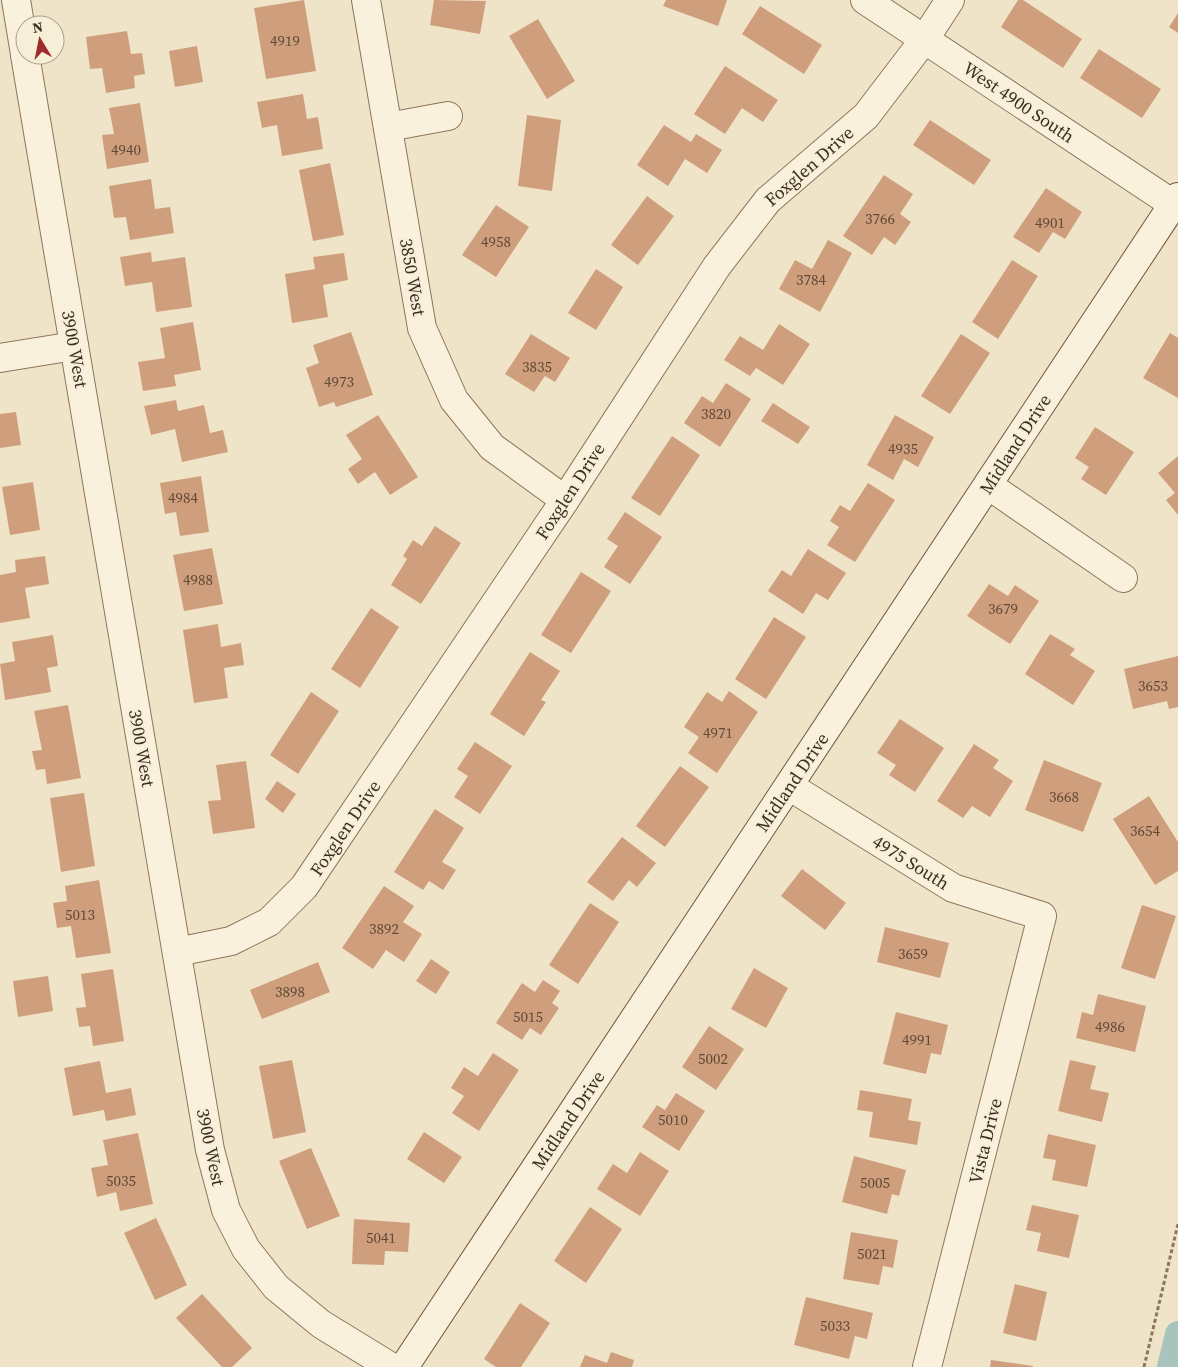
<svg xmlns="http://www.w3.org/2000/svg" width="1178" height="1367" viewBox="0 0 1178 1367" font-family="'Source Serif 4',serif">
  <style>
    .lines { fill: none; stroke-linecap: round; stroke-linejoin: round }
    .canal { stroke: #a9c4bc; stroke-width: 26 }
    .building { fill: #cf9f7d }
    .street-casing { stroke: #8d765c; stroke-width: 30 }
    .secondary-casing { stroke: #6f573f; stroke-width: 30 }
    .path { stroke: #8d765c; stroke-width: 3; stroke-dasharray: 4 2.5; stroke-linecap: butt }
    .street { stroke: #faf1dc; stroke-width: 28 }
    .secondary { stroke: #faf1dc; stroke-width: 28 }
    .labels { text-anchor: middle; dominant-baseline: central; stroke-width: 4; stroke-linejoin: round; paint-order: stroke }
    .number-label { font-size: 15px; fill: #624a37 }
    .street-label { font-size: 18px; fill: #3d2e20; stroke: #f7eed8 }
  </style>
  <rect width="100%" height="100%" fill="#f0e4c8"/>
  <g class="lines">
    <path class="canal" d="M 1170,1367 L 1178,1334"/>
  </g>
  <g class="building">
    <path d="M 304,0 L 316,71 L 266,79 L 254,8 Z"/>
    <path d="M 434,0 L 486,1 L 480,34 L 430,25 Z"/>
    <path d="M 666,0 L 727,0 L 718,26 L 663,6 Z"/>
    <path d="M 1018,0 L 1023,0 L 1082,39 L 1063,68 L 1001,27 Z"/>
    <path d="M 760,6 L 822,45 L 804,74 L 742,34 Z"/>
    <path d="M 1178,13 L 1178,33 L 1169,27 Z"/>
    <path d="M 538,19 L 575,81 L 547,99 L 509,36 Z"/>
    <path d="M 127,31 L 131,54 L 142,53 L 145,74 L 134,76 L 135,88 L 106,93 L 102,68 L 90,69 L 86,37 Z"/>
    <path d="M 197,46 L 203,82 L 175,87 L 169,51 Z"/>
    <path d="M 1099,49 L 1161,89 L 1142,118 L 1080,78 Z"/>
    <path d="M 725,66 L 778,100 L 763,122 L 742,108 L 725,134 L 694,114 Z"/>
    <path d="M 303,94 L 307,119 L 318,117 L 323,149 L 282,156 L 277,125 L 262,128 L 257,102 Z"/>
    <path d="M 140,103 L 149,162 L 107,169 L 102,135 L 114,134 L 109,108 Z"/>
    <path d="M 527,115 L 561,120 L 552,191 L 518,186 Z"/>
    <path d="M 930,120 L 991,160 L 974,185 L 913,145 Z"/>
    <path d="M 664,125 L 691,142 L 696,134 L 722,150 L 707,173 L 685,159 L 668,186 L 637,165 Z"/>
    <path d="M 330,163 L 344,235 L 313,241 L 299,170 Z"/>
    <path d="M 884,175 L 913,194 L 900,214 L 911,222 L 895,245 L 884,237 L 872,255 L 843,236 Z"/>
    <path d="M 151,179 L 155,209 L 170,207 L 174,233 L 130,240 L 126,217 L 114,218 L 109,186 Z"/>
    <path d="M 1046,188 L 1082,212 L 1065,239 L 1053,232 L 1039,253 L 1013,237 Z"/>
    <path d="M 647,196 L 674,216 L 638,265 L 611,245 Z"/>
    <path d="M 496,205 L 529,227 L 496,277 L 462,255 Z"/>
    <path d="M 828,240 L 852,253 L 820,312 L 779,289 L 795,260 L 812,269 Z"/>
    <path d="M 151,252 L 152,262 L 185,257 L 192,307 L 156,312 L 152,282 L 125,286 L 120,257 Z"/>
    <path d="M 344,253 L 348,280 L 323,285 L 328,317 L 292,323 L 285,274 L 315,269 L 313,257 Z"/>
    <path d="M 1012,260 L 1038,276 L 998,339 L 972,322 Z"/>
    <path d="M 596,269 L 623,287 L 596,330 L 568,313 Z"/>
    <path d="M 193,322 L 201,370 L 174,375 L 176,386 L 143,391 L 138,362 L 165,358 L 160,328 Z"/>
    <path d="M 779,324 L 810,344 L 783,385 L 756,368 L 750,376 L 724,360 L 740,336 L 763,350 Z"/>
    <path d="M 351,332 L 373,395 L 336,407 L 334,402 L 319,407 L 306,368 L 319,363 L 313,345 Z"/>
    <path d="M 1170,333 L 1178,338 L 1178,398 L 1143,378 Z"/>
    <path d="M 531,334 L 570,358 L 555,382 L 545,376 L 534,392 L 505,374 Z"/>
    <path d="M 961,334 L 990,353 L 950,414 L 921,396 Z"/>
    <path d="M 726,383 L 751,399 L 720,447 L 684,423 L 702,396 L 713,403 Z"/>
    <path d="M 176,400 L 178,411 L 204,405 L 210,433 L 223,430 L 228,452 L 182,462 L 175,429 L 151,435 L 144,406 Z"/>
    <path d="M 773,403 L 810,427 L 798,444 L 761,421 Z"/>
    <path d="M 16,412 L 21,445 L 0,448 L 0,414 Z"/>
    <path d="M 378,415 L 418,477 L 390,495 L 375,472 L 358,484 L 348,469 L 362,459 L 346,435 Z"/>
    <path d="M 895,415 L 934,437 L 918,467 L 904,459 L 893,480 L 867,465 Z"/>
    <path d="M 1095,427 L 1134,452 L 1106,495 L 1081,479 L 1089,467 L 1075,458 Z"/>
    <path d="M 672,436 L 700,455 L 660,516 L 631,498 Z"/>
    <path d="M 1178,456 L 1178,515 L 1166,500 L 1175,493 L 1158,473 Z"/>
    <path d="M 201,476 L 209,532 L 180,536 L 176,512 L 165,514 L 160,483 Z"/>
    <path d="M 33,482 L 40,530 L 10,535 L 2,487 Z"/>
    <path d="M 868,483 L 895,500 L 855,562 L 827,545 L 839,527 L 830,521 L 840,505 L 850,511 Z"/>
    <path d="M 625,512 L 662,537 L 630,584 L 604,567 L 618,546 L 607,539 Z"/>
    <path d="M 435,526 L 461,543 L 421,604 L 391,585 L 407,559 L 403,556 L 413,540 L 422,546 Z"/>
    <path d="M 212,548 L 223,604 L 184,611 L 173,555 Z"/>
    <path d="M 808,549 L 846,573 L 828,600 L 816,593 L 803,614 L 768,591 L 782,570 L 791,576 Z"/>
    <path d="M 45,556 L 49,584 L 25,588 L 30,618 L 0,623 L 0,575 L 16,572 L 15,560 Z"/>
    <path d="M 581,572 L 611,591 L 571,653 L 541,635 Z"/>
    <path d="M 989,584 L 1008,596 L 1015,585 L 1039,601 L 1010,644 L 967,616 Z"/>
    <path d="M 371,608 L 399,627 L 360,688 L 331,669 Z"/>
    <path d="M 774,617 L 806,637 L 766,699 L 735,679 Z"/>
    <path d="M 218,624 L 221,647 L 241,643 L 244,665 L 224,668 L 228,698 L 194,703 L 183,630 Z"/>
    <path d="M 1050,634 L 1075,649 L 1070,655 L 1095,671 L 1073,705 L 1025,674 Z"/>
    <path d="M 53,635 L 58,666 L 47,668 L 51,692 L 5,700 L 0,664 L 15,661 L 12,642 Z"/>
    <path d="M 530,652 L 560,671 L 541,700 L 546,702 L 524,736 L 490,714 Z"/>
    <path d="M 1178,656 L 1178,707 L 1169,709 L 1167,701 L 1133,709 L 1124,669 Z"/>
    <path d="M 729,691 L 758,712 L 717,773 L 688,753 L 699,737 L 684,727 L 707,692 L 722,702 Z"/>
    <path d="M 311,692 L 339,711 L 298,774 L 270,755 Z"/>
    <path d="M 68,705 L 81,778 L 47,784 L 45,769 L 36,770 L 32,751 L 42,750 L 34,711 Z"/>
    <path d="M 900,719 L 944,748 L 915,792 L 889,775 L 896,765 L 877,753 Z"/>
    <path d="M 475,742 L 512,766 L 480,814 L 454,797 L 468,776 L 457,769 Z"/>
    <path d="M 974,744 L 999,760 L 993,768 L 1013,781 L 990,817 L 972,806 L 963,818 L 937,801 Z"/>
    <path d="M 1044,760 L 1102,783 L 1083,832 L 1025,810 Z"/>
    <path d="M 246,761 L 255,828 L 213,834 L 208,801 L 221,800 L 216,765 Z"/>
    <path d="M 680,766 L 709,787 L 665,847 L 636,826 Z"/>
    <path d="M 277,781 L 296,794 L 283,813 L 265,799 Z"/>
    <path d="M 84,793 L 95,866 L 61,872 L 50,798 Z"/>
    <path d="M 1149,796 L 1178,842 L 1178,871 L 1155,885 L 1113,819 Z"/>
    <path d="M 435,809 L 464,828 L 442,862 L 456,870 L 443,890 L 429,881 L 423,890 L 394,872 Z"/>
    <path d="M 622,837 L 656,863 L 637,887 L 629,880 L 613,901 L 587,882 Z"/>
    <path d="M 802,869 L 846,903 L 825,930 L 781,896 Z"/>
    <path d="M 99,880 L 111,953 L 76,958 L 71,926 L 57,928 L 53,903 L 67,901 L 65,886 Z"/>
    <path d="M 384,886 L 414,906 L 403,922 L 422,934 L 404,962 L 386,950 L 373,969 L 342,948 Z"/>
    <path d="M 590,903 L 619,922 L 578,984 L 549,965 Z"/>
    <path d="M 1142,905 L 1176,916 L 1155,979 L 1121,968 Z"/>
    <path d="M 885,927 L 949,943 L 940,978 L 877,962 Z"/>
    <path d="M 431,959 L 450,972 L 436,994 L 416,981 Z"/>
    <path d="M 318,962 L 330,992 L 262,1019 L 250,990 Z"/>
    <path d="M 754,968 L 788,988 L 766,1028 L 731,1009 Z"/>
    <path d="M 113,969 L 124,1041 L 93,1046 L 90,1026 L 79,1027 L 76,1008 L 86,1007 L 81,974 Z"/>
    <path d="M 48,976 L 53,1011 L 18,1017 L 13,981 Z"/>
    <path d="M 543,980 L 560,991 L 552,1003 L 559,1008 L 541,1035 L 530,1028 L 522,1040 L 496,1023 L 522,983 L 535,992 Z"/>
    <path d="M 1098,994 L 1146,1006 L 1135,1052 L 1076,1038 L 1082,1012 L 1093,1015 Z"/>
    <path d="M 896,1012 L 948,1025 L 941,1055 L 931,1053 L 926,1074 L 883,1064 Z"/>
    <path d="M 709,1026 L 744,1049 L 716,1090 L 682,1067 Z"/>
    <path d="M 493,1053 L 519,1070 L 479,1131 L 452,1113 L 464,1096 L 451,1088 L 464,1067 L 478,1076 Z"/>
    <path d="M 292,1060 L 306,1132 L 273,1139 L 259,1066 Z"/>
    <path d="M 1070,1060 L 1096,1066 L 1090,1089 L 1109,1093 L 1102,1122 L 1058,1111 Z"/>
    <path d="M 100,1061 L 106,1093 L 131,1088 L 136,1115 L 106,1121 L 104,1110 L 73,1116 L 64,1068 Z"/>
    <path d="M 860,1090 L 912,1099 L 908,1120 L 921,1122 L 917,1145 L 869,1137 L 873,1112 L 857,1110 Z"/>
    <path d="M 676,1093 L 705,1111 L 679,1151 L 642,1127 L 657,1105 L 665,1110 Z"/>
    <path d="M 424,1132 L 462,1157 L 444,1183 L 407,1159 Z"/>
    <path d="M 138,1133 L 153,1204 L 120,1211 L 116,1192 L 97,1197 L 91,1168 L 108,1165 L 103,1140 Z"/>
    <path d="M 1048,1134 L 1096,1145 L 1087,1187 L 1052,1180 L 1056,1160 L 1043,1158 Z"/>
    <path d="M 311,1148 L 340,1216 L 307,1229 L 279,1161 Z"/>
    <path d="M 640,1152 L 669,1171 L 640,1216 L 597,1189 L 613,1164 L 627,1173 Z"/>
    <path d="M 854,1156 L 906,1170 L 899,1196 L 892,1194 L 887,1214 L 842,1202 Z"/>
    <path d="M 1032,1205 L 1079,1215 L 1069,1258 L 1037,1251 L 1041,1233 L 1026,1230 Z"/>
    <path d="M 590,1207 L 622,1229 L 586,1283 L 554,1261 Z"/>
    <path d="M 156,1218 L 187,1285 L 155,1300 L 124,1233 Z"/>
    <path d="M 354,1219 L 410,1223 L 408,1252 L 385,1251 L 384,1265 L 352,1264 Z"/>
    <path d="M 851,1232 L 898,1240 L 893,1268 L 883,1266 L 879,1285 L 843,1279 Z"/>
    <path d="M 1015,1284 L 1047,1292 L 1036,1341 L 1003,1333 Z"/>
    <path d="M 202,1294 L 252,1348 L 232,1367 L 222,1367 L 176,1318 Z"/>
    <path d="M 806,1297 L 873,1313 L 867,1339 L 855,1336 L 849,1359 L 794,1345 Z"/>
    <path d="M 520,1303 L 550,1323 L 521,1367 L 496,1367 L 484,1359 Z"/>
    <path d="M 611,1352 L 634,1360 L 632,1367 L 580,1367 L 585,1355 L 607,1363 Z"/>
    <path d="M 991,1360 L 1033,1366 L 1033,1367 L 990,1367 Z"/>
  </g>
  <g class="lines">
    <defs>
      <g id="street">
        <path d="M 16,0 L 25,54"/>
        <path d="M 366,0 L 422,328 L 454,400 L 492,447 L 565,500"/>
        <path d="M 865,0 L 1173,204"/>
        <path d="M 25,55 L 210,1150 L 226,1210 L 246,1249 L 276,1287 L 321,1324 L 391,1367"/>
        <path d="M 388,127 L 448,116"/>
        <path d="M 0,358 L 74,346"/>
        <path d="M 988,485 L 1123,578"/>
        <path d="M 789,786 L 953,888 L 1042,916 L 927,1367"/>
        <path d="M 177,952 L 231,941 L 269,922 L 304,887 L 565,500 L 717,266 L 768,200 L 866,116 L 924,40 L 950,0"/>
      </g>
      <path id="secondary" d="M 404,1367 L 1178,197"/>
    </defs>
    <use href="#street" class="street-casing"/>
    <use href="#secondary" class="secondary-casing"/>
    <path class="path" d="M 1144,1367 L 1178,1224"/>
    <use href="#street" class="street"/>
    <use href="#secondary" class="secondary"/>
  </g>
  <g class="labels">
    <g class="number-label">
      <text x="285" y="40">4919</text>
      <text x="126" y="149">4940</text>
      <text x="880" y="218">3766</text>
      <text x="1050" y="222">4901</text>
      <text x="496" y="241">4958</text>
      <text x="811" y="279">3784</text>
      <text x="537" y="366">3835</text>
      <text x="339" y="381">4973</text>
      <text x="716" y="413">3820</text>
      <text x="903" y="448">4935</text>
      <text x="183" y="497">4984</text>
      <text x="198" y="579">4988</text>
      <text x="1003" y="608">3679</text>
      <text x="1153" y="685">3653</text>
      <text x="718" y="732">4971</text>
      <text x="1064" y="796">3668</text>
      <text x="1145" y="830">3654</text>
      <text x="80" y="914">5013</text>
      <text x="384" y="928">3892</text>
      <text x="913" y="953">3659</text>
      <text x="290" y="991">3898</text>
      <text x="528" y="1016">5015</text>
      <text x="1110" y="1026">4986</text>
      <text x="917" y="1039">4991</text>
      <text x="713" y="1058">5002</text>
      <text x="673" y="1119">5010</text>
      <text x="121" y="1180">5035</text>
      <text x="875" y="1182">5005</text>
      <text x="381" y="1237">5041</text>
      <text x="872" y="1253">5021</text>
      <text x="835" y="1325">5033</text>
    </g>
    <g class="street-label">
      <text transform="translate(1019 102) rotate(34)">West 4900 South</text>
      <text transform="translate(809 166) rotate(-41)">Foxglen Drive</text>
      <text transform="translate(413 277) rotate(80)">3850 West</text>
      <text transform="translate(75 349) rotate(80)">3900 West</text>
      <text transform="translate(1015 444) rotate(-57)">Midland Drive</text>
      <text transform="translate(570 491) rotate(-57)">Foxglen Drive</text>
      <text transform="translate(142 748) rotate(80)">3900 West</text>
      <text transform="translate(792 782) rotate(-56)">Midland Drive</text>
      <text transform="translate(345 828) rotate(-56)">Foxglen Drive</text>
      <text transform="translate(911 862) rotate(32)">4975 South</text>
      <text transform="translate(568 1120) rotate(-56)">Midland Drive</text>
      <text transform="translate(985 1141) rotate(-76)">Vista Drive</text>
      <text transform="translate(211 1147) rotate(78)">3900 West</text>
    </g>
  </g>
  <g transform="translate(40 40) rotate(350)"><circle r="24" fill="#f7eed8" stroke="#ada18e"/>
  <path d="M0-4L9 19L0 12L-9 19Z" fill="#9e2a2b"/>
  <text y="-8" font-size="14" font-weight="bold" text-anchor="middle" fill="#3d2e20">N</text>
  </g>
</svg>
